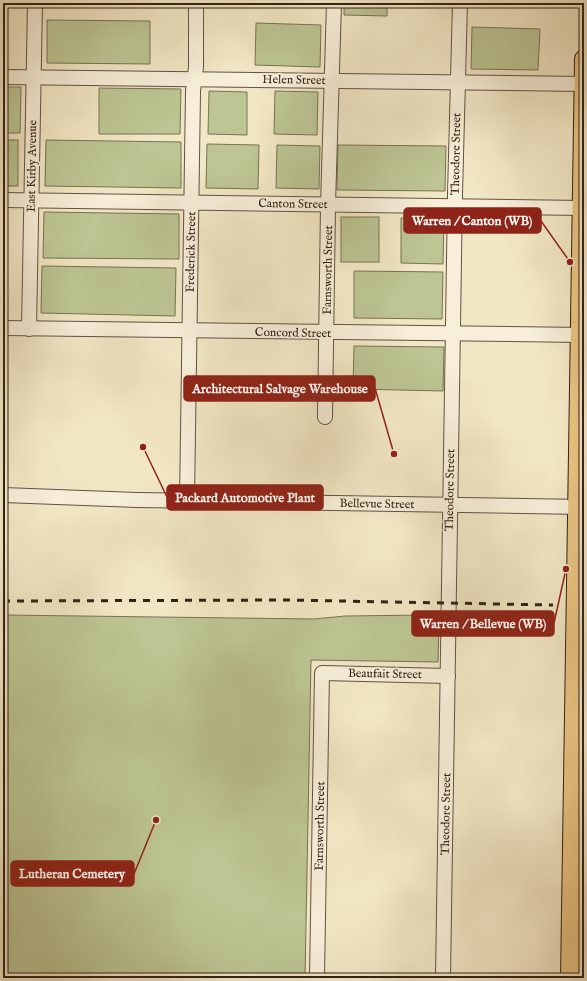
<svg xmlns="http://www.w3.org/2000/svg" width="587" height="981" viewBox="0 0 587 981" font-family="'IM FELL English',serif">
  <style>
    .green { fill: #bcc593; stroke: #777354 }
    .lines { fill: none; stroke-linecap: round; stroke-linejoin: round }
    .minor-casing { stroke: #625242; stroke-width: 16 }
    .major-casing { stroke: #322116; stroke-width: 20 }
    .minor { stroke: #f7efd9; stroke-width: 14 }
    .major { stroke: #e9c482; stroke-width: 18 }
    .rail { stroke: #322116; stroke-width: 3; stroke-dasharray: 7 7; stroke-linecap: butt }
    .labels { text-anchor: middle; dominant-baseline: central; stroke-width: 3.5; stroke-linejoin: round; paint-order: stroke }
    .street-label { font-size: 12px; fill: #322116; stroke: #f7efd9 }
    .leader { fill: none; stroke: #8f2418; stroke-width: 1.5 }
    .callout-dot { fill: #8f2418; stroke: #f7efd9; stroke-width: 1.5 }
    .callout { fill: #8f2418; stroke: #8f2418; stroke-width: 1.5 }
    .callout-label { font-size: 13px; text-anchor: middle; font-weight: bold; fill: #fff }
  </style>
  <rect width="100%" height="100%" fill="#f2e7c5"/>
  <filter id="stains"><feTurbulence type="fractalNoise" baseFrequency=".005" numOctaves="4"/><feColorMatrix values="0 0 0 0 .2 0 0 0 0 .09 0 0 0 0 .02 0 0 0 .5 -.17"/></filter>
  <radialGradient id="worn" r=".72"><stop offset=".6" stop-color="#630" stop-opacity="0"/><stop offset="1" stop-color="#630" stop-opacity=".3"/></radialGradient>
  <g class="green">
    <path d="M 344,3 L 387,3 L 387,16 L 344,15 Z"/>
    <path d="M 47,20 L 150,21 L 150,64 L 47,63 Z"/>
    <path d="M 256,23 L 321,25 L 320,67 L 255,65 Z"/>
    <path d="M 472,27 L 540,29 L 538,70 L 471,69 Z"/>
    <path d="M 3,87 L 21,87 L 20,133 L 3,133 Z"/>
    <path d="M 99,88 L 181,89 L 180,134 L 99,134 Z"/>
    <path d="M 209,91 L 247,92 L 247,135 L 208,134 Z"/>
    <path d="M 275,91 L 318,92 L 317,135 L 274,134 Z"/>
    <rect x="3" y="140" width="15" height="46"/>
    <path d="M 46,140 L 181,142 L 181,188 L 45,186 Z"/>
    <path d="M 207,144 L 259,145 L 258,189 L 206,188 Z"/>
    <path d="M 277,145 L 320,146 L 319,189 L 276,188 Z"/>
    <path d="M 338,145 L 446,146 L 445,191 L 337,190 Z"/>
    <path d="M 44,212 L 179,214 L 179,259 L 43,258 Z"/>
    <rect x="341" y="217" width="38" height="45"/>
    <path d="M 401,218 L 444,219 L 443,264 L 401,263 Z"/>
    <path d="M 42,266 L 176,268 L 175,316 L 41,313 Z"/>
    <path d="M 354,271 L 443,272 L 442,319 L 354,318 Z"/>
    <path d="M 354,346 L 444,347 L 443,391 L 353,389 Z"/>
    <path d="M 3,615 L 314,619 L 345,616 L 425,615 L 425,621 L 439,622 L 438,662 L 311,660 L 305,978 L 3,978 Z"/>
    <path d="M 584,751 L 584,872 L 582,872 Z"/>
  </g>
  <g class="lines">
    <defs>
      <g id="minor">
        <path d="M 3,77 L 584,84"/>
        <path d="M 3,200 L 584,208"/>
        <path d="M 3,328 L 584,335"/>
        <path d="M 29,329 L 35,3"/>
        <path d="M 325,417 L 328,205 L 334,3"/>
        <path d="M 3,495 L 137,500 L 584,507"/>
        <path d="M 187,501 L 193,91 L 196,67 L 196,3"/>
        <path d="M 317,978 L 322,673 L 448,676"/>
        <path d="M 443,978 L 455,194 L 460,3"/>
      </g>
      <path id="major" d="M 570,978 L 584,59"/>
    </defs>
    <use href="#minor" class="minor-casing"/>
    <use href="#major" class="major-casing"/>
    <use href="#minor" class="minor"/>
    <use href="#major" class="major"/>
    <path class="rail" d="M 3,601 L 286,600 L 553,605"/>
  </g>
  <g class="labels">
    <g class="street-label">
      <text transform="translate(294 80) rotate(1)">Helen Street</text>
      <text transform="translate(456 154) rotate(-89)">Theodore Street</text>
      <text transform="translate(32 166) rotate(-89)">East Kirby Avenue</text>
      <text transform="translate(293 204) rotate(1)">Canton Street</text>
      <text transform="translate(191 252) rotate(-89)">Frederick Street</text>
      <text transform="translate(328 270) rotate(-89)">Farnsworth Street</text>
      <text transform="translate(293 333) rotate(1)">Concord Street</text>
      <text transform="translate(450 490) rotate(-89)">Theodore Street</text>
      <text transform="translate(377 504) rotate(1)">Bellevue Street</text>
      <text transform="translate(385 674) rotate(1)">Beaufait Street</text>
      <text transform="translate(446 814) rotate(-89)">Theodore Street</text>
      <text transform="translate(320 826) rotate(-89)">Farnsworth Street</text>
    </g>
  </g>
  <path class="leader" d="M570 262L541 221M394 454L375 388M143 447L167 497M566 569L554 623M156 820L134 874"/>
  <g class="callout-dot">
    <circle cx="570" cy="262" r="4"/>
    <circle cx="394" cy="454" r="4"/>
    <circle cx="143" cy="447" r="4"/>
    <circle cx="566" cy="569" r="4"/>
    <circle cx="156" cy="820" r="4"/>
  </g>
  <g class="callout">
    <rect x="404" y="208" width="137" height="25" rx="4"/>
    <rect x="184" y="376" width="191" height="25" rx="4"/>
    <rect x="167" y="485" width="156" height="25" rx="4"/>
    <rect x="412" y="611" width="142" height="25" rx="4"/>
    <rect x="11" y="861" width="123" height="25" rx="4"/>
  </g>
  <g class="callout-label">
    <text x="472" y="225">Warren / Canton (WB)</text>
    <text x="280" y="393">Architectural Salvage Warehouse</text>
    <text x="245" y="502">Packard Automotive Plant</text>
    <text x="483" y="628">Warren / Bellevue (WB)</text>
    <text x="72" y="878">Lutheran Cemetery</text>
  </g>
  <rect width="587" height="981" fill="none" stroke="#f2e7c5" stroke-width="16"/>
  <rect x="4" y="4" width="579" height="973" fill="none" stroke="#322116" stroke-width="2"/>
  <rect x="8" y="8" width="571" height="965" fill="none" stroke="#322116"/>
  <rect width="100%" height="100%" filter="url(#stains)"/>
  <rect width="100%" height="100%" fill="url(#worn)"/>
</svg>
